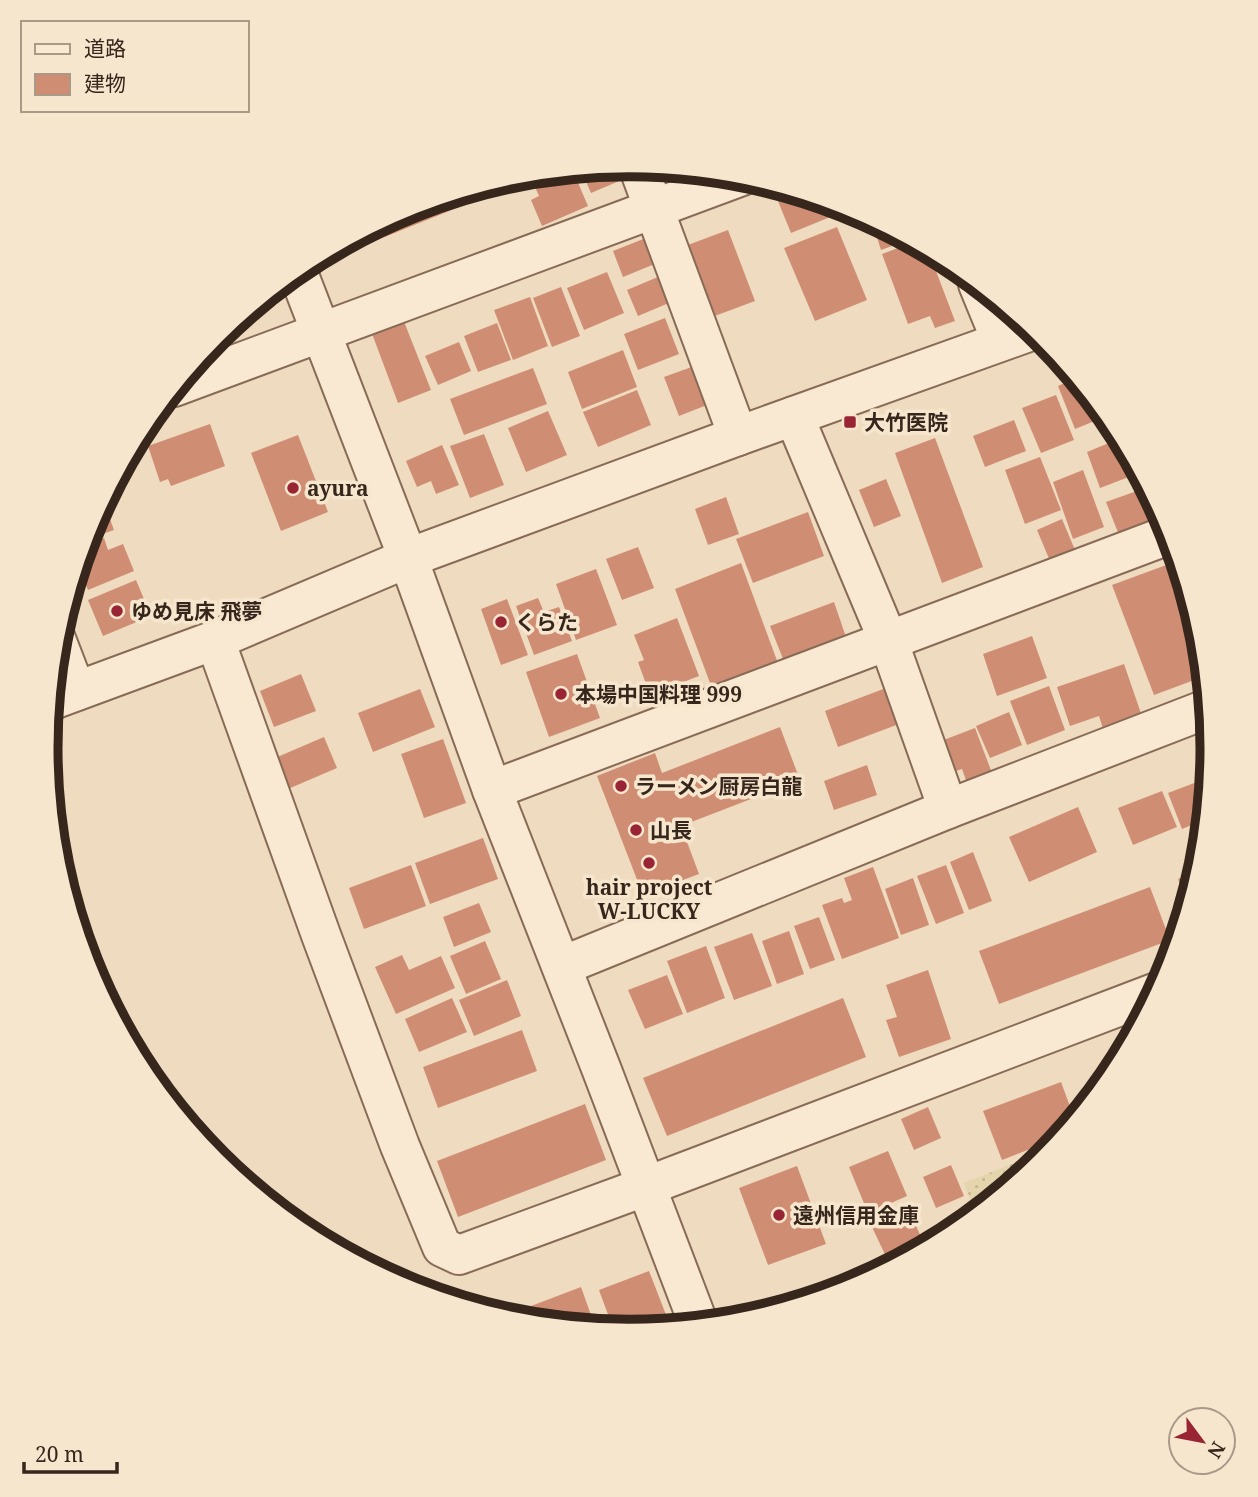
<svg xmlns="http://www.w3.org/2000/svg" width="1258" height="1497" viewBox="0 0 1258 1497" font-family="'Noto Serif','Noto Sans JP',serif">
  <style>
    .farmland { fill: url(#farmland-dots) }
    .building { fill: #cf8e73 }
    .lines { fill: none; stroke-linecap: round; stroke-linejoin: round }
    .minor-casing { stroke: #886b57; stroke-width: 42 }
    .minor { stroke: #fae9d2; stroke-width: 38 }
    .poi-dot { fill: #992534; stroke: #f6e6ce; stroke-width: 2.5 }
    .labels { text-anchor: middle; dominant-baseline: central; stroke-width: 7; stroke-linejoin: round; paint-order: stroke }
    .poi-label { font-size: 21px; font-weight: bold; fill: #37261c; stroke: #f6e6ce; text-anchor: start }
    .rim { fill: none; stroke: #37261c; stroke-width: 9 }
  </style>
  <defs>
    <pattern id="farmland-dots" width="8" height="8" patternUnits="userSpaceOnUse" patternTransform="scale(1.75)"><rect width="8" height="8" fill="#e5d5ac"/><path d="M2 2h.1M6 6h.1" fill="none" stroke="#c5b793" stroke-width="1.8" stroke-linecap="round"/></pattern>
  </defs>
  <rect width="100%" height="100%" fill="#efdbbf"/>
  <path class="farmland" d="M 1052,1148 L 1041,1161 L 976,1215 L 964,1183 Z"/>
  <g class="building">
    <path d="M 618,166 L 624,179 L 591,193 L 581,170 Z"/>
    <path d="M 573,171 L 588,206 L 542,226 L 531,200 L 539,196 L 532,180 L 549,173 Z"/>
    <path d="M 516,176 L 519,176 L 521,182 L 340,255 L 336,246 L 406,209 Z"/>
    <path d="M 778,187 L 837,205 L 840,213 L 791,233 L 773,189 Z"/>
    <path d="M 871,219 L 909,240 L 881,250 Z"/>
    <path d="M 837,227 L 867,300 L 815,321 L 784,248 Z"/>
    <path d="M 728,230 L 755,301 L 712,317 L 685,246 Z"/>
    <path d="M 651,236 L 662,261 L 623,277 L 613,251 Z"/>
    <path d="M 914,242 L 928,250 L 955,321 L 935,328 L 930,316 L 908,324 L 882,254 Z"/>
    <path d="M 607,272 L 624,313 L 584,330 L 567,288 Z"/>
    <path d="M 665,274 L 676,300 L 638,316 L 627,290 Z"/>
    <path d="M 561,287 L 580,336 L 552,347 L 533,298 Z"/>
    <path d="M 530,297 L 548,346 L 513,360 L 494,310 Z"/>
    <path d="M 665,318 L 679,354 L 638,370 L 624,334 Z"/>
    <path d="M 403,319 L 431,390 L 398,403 L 371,331 Z"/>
    <path d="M 497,323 L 511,360 L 478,372 L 464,336 Z"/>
    <path d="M 459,342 L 471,371 L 438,385 L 425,356 Z"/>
    <path d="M 623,350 L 637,387 L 582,409 L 568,372 Z"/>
    <path d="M 697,365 L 712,403 L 679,416 L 664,377 Z"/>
    <path d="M 533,368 L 547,404 L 464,435 L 450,399 Z"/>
    <path d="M 1076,378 L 1107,416 L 1075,429 L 1058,386 Z"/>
    <path d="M 637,390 L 651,425 L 598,447 L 583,412 Z"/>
    <path d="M 1056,395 L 1074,440 L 1041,453 L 1022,408 Z"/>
    <path d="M 548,411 L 567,455 L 526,472 L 508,428 Z"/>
    <path d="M 1014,420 L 1026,451 L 985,467 L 973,436 Z"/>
    <path d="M 210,424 L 225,466 L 171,486 L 168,479 L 160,482 L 148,446 Z"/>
    <path d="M 484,434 L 504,485 L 470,498 L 450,446 Z"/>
    <path d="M 298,435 L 328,512 L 281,531 L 251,453 Z"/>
    <path d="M 935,438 L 983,567 L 942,583 L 895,453 Z"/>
    <path d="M 1121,438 L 1134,462 L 1130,463 L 1134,475 L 1100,488 L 1087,452 Z"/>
    <path d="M 442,445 L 459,485 L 436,494 L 431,481 L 417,487 L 406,461 Z"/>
    <path d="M 1040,457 L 1061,510 L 1025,524 L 1005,470 Z"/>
    <path d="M 1083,470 L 1104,527 L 1073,539 L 1053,482 Z"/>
    <path d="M 886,479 L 901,516 L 874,527 L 859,490 Z"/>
    <path d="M 1148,487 L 1161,520 L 1119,535 L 1106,502 Z"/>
    <path d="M 726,497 L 739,534 L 708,545 L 695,509 Z"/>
    <path d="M 103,500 L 114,530 L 85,540 L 90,525 Z"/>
    <path d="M 808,512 L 824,556 L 753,583 L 736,539 Z"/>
    <path d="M 1062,519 L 1075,550 L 1050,561 L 1037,530 Z"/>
    <path d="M 104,538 L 108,550 L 123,544 L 134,571 L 88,590 L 78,566 L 83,547 Z"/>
    <path d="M 638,547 L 654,588 L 622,600 L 606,559 Z"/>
    <path d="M 741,563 L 779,666 L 713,691 L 675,589 Z"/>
    <path d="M 1169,564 L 1203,656 L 1205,676 L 1154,695 L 1112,585 Z"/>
    <path d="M 596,569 L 617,625 L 576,640 L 556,584 Z"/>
    <path d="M 136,580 L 151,616 L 103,636 L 88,600 Z"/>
    <path d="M 538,598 L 544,612 L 559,607 L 572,641 L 534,655 L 516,606 Z"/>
    <path d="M 507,599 L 528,655 L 501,665 L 481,609 Z"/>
    <path d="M 834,602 L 847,640 L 785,664 L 770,626 Z"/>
    <path d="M 677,618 L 699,676 L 650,695 L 638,662 L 644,660 L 634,635 Z"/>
    <path d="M 1032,636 L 1047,678 L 997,696 L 983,654 Z"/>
    <path d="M 577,654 L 600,718 L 549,737 L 526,672 Z"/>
    <path d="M 1124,664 L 1144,722 L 1105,735 L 1099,716 L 1070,726 L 1057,687 Z"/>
    <path d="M 301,674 L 316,711 L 274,727 L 260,691 Z"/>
    <path d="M 1049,686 L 1065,730 L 1027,745 L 1010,701 Z"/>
    <path d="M 886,688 L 899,724 L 838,747 L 825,711 Z"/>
    <path d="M 420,689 L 435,727 L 373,752 L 358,713 Z"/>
    <path d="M 1009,712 L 1022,745 L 990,758 L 976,726 Z"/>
    <path d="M 780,727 L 800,780 L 681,826 L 699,874 L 643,895 L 597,776 L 655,753 L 662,773 Z"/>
    <path d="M 975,728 L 992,773 L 967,783 L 962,769 L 953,772 L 941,741 Z"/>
    <path d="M 324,737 L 337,768 L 288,789 L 275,758 Z"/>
    <path d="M 443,739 L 466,803 L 424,818 L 401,754 Z"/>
    <path d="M 867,765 L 877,795 L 834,810 L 824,781 Z"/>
    <path d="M 1210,777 L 1206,819 L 1182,829 L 1168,793 Z"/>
    <path d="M 1162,791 L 1177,827 L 1133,845 L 1118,808 Z"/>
    <path d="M 1078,807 L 1097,852 L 1029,882 L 1009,837 Z"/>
    <path d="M 483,838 L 498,879 L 430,904 L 415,863 Z"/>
    <path d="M 973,852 L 992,901 L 969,910 L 950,862 Z"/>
    <path d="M 411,865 L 426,906 L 364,929 L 349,888 Z"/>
    <path d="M 946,865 L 964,913 L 936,924 L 917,876 Z"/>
    <path d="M 873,867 L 899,938 L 842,959 L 822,905 L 842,898 L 844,903 L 852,900 L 844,878 Z"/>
    <path d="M 1199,870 L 1188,905 L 1178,879 Z"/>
    <path d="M 913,878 L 929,925 L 901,935 L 885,889 Z"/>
    <path d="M 1150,887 L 1170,940 L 999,1004 L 979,951 Z"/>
    <path d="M 479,903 L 491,932 L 454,947 L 443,917 Z"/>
    <path d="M 819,917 L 835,960 L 810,969 L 794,926 Z"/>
    <path d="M 789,931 L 804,974 L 777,984 L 762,941 Z"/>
    <path d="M 752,933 L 772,986 L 734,1000 L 714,947 Z"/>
    <path d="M 485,941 L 501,979 L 466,994 L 450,956 Z"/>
    <path d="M 706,946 L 725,998 L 687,1013 L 667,961 Z"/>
    <path d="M 402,955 L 409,970 L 441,956 L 455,988 L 396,1014 L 375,967 Z"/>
    <path d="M 928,970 L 951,1039 L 899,1057 L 886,1020 L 897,1017 L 886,985 Z"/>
    <path d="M 667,975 L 683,1014 L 645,1029 L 628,990 Z"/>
    <path d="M 507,980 L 521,1016 L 474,1036 L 459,1000 Z"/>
    <path d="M 452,998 L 467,1032 L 419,1052 L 405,1019 Z"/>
    <path d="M 843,998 L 866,1057 L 667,1136 L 643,1078 Z"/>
    <path d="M 522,1030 L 537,1071 L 438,1108 L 423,1067 Z"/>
    <path d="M 1061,1082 L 1075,1120 L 1061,1137 L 1002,1160 L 983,1111 Z"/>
    <path d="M 585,1104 L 606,1160 L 458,1217 L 437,1161 Z"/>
    <path d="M 928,1107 L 941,1138 L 914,1150 L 901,1119 Z"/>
    <path d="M 888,1151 L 907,1196 L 868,1213 L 849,1167 Z"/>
    <path d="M 951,1165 L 964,1196 L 936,1208 L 923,1177 Z"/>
    <path d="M 797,1166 L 826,1244 L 768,1265 L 739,1188 Z"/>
    <path d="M 908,1208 L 926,1248 L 891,1267 L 871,1225 Z"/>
    <path d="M 649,1271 L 670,1325 L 659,1329 L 629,1332 L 614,1331 L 599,1290 Z"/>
    <path d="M 581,1287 L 596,1329 L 515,1321 L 502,1317 Z"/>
  </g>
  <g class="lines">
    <defs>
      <g id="minor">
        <path d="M 638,166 L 738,436"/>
        <path d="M 297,270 L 408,558 L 492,790 L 601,1068 L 699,1325"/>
        <path d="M 978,284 L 1001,340"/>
        <path d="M 174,387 L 742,176"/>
        <path d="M 794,416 L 888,640 L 948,809"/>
        <path d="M 56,639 L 76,691"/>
        <path d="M 215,640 L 321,935 L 400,1146 L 442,1247 L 459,1255 L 647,1186 L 1157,992"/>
        <path d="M 50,701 L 215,640 L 408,558 L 738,436 L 1034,330"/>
        <path d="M 492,790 L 1171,534"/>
        <path d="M 562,966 L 948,809 L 1209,708"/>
      </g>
    </defs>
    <use href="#minor" class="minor-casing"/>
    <use href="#minor" class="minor"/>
  </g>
  <g class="poi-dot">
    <rect x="843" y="415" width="14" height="14" rx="3.5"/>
    <circle cx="293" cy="488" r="7"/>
    <circle cx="117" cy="611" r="7"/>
    <circle cx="501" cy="622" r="7"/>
    <circle cx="561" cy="694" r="7"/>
    <circle cx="621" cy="786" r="7"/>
    <circle cx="636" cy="830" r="7"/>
    <circle cx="649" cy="863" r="7"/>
    <circle cx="779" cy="1215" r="7"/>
  </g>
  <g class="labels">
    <g class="poi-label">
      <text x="864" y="422">大竹医院</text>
      <text x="307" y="488">ayura</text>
      <text x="131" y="611">ゆめ見床 飛夢</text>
      <text x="515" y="622">くらた</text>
      <text x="575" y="694">本場中国料理 999</text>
      <text x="635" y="786">ラーメン厨房白龍</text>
      <text x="650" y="830">山長</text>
      <text x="649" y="887" text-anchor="middle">hair project<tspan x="649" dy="24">W-LUCKY</tspan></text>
      <text x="793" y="1215">遠州信用金庫</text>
    </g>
  </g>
  <path d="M0 0H1258V1497H0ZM58 748a571 571 0 1 1 1142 0a571 571 0 1 1-1142 0Z" fill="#f6e6ce" fill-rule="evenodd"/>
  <path class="rim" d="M58 748a571 571 0 1 1 1142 0a571 571 0 1 1-1142 0Z"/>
  <rect x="21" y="21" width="228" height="91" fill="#f6e6ce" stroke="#aa9987" stroke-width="2"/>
  <rect x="35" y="44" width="35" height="10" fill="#fae9d2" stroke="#aa9987" stroke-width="2"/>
  <text x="84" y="56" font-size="21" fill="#37261c">道路</text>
  <rect x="35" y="74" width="35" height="21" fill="#cf8e73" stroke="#aa9987" stroke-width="2"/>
  <text x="84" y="91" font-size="21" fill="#37261c">建物</text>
  <g transform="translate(1202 1441) rotate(122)"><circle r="33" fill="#f6e6ce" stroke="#aa9987" stroke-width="2"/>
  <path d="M0-5L12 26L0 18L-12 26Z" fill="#992534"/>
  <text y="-10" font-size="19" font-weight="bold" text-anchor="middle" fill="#37261c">N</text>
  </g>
  <path d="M24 1462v10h93v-10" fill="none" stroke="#37261c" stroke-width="3.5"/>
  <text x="35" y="1462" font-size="21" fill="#37261c" stroke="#f6e6ce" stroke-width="5" paint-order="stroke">20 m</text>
</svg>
